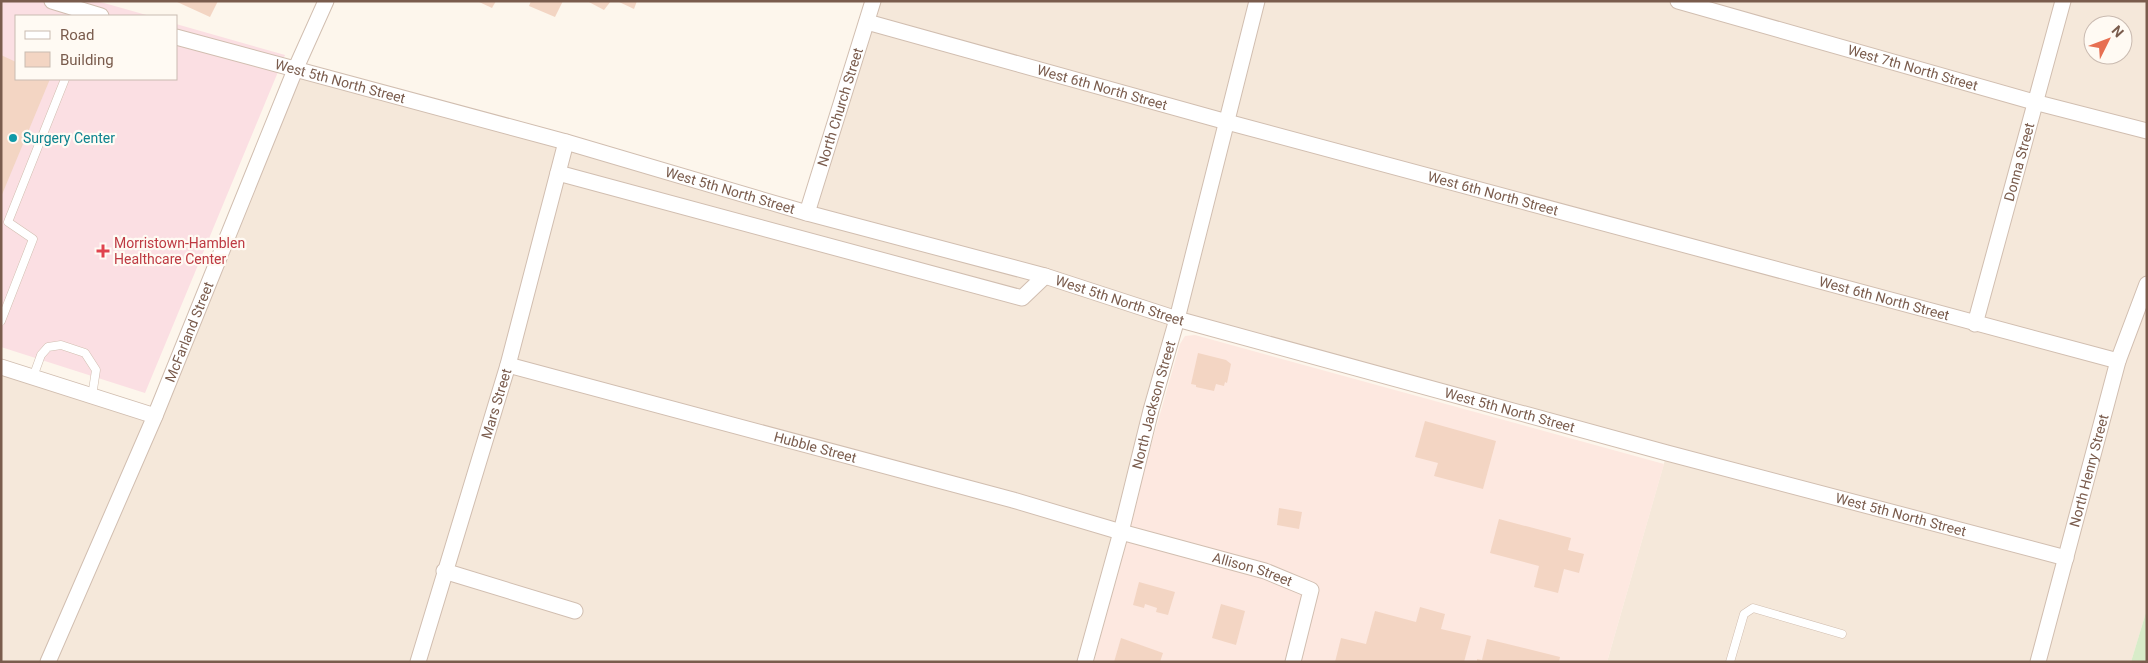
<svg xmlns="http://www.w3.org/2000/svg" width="2148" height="663" viewBox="0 0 2148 663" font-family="Roboto,sans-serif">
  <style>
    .residential { fill: #f5e8da; fill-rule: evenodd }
    .commercial { fill: #fde8e0 }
    .medical { fill: #fbdfe3 }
    .green { fill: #d8ecc9 }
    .building { fill: #f3d5c3 }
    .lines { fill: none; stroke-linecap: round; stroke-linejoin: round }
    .service-casing { stroke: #d1beb0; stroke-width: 9 }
    .minor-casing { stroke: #d1beb0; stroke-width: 17 }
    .service { stroke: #fff; stroke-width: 8 }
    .minor { stroke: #fff; stroke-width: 15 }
    .culture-dot { fill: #0f9aa8; stroke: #fffaf3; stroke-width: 2 }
    .health-dot { fill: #e0444e; stroke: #fffaf3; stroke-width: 2 }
    .labels { text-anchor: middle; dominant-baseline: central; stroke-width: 4.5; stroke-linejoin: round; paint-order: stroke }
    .street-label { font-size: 14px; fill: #7a5c4d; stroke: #fffaf3 }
    .culture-label { font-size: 14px; fill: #0d838f; stroke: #fffaf3; text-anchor: start }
    .health-label { font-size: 14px; fill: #be3a42; stroke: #fffaf3; text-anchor: start }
  </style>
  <rect width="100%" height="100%" fill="#fdf6ec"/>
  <path class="residential" d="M 873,1 L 2147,1 L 2147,609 L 2131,662 L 1607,662 L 1667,453 L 1177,320 L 1085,662 L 1,662 L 1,367 L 155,416 L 295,70 L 807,213 ZM 2093,25 L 2123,25 L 2123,55 L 2093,55 Z"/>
  <path class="commercial" d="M 1195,335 L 1664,464 L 1607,662 L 1094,662 L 1138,491 L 1180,344 L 1185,336 Z"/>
  <path class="medical" d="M 1,1 L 97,1 L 150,16 L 16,16 L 16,79 L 176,79 L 176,24 L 285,55 L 145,393 L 1,347 Z"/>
  <path class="green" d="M 2147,609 L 2147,662 L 2131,662 Z"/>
  <g class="building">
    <path d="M 175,1 L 218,1 L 210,17 Z"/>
    <path d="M 477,1 L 496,1 L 492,8 Z"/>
    <path d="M 531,1 L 563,1 L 555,17 L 529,6 Z"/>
    <path d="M 587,1 L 611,1 L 604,10 Z"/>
    <path d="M 617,1 L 637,1 L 634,9 Z"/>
    <path d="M 1,55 L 16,62 L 16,79 L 50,79 L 1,197 Z"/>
    <path d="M 1198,353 L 1226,360 L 1231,364 L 1227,383 L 1225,382 L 1224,386 L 1216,384 L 1214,391 L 1196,387 L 1196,385 L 1191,384 Z"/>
    <path d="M 1425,421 L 1496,441 L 1483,489 L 1434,476 L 1438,463 L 1415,457 Z"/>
    <path d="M 1279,508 L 1302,512 L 1299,529 L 1277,525 Z"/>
    <path d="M 1499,519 L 1571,538 L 1568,550 L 1584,554 L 1579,573 L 1564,569 L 1558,593 L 1534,587 L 1539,566 L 1490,553 Z"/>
    <path d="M 1139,582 L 1175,592 L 1168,615 L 1156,612 L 1157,608 L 1145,604 L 1144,608 L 1133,605 Z"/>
    <path d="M 1221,604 L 1245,611 L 1236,645 L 1212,638 Z"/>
    <path d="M 1420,607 L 1445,614 L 1441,629 L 1471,636 L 1464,662 L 1335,662 L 1341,638 L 1366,644 L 1375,611 L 1416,622 Z"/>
    <path d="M 1121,638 L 1163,653 L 1160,662 L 1114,662 Z"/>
    <path d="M 1487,639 L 1560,657 L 1559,662 L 1477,662 L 1477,659 L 1482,660 Z"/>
  </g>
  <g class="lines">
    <defs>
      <g id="service">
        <path d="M 1,321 L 33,239 L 8,222 L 65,79"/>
        <path d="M 33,377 L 41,355 L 48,347 L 61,345 L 85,353 L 96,370 L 92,396"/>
        <path d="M 1730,662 L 1744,614 L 1753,608 L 1842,634"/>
      </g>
      <g id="minor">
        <path d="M 52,1 L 101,16"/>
        <path id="s1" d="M 1678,1 L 2034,102 L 2147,131"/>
        <path id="s2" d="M 867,22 L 1227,122 L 2118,361"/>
        <path id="s3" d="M 176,37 L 566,142 L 807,213 L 1045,276 L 1177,319 L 1667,453 L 2066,558"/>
        <path d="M 558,173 L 1022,298 L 1045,276"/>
        <path id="s4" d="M 807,213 L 873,1"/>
        <path id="s5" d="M 1975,324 L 2063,1"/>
        <path id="s6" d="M 508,365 L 1013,500 L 1121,532 L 1265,571 L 1311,590 L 1293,662"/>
        <path d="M 1,367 L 155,416"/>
        <path d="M 444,571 L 575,611"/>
        <path id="s7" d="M 48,662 L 155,416 L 295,70 L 326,1"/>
        <path id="s8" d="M 418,662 L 508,365 L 566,142"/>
        <path id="s9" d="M 1085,662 L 1121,532 L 1151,410 L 1177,319 L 1257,1"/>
        <path id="s10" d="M 2038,662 L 2118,361 L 2147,284"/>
      </g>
    </defs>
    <use href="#service" class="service-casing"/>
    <use href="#minor" class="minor-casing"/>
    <use href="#service" class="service"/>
    <use href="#minor" class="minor"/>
  </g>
  <circle class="culture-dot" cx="13" cy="138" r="5"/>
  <path class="health-dot" d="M100.5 243.5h5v5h5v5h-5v5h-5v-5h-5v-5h5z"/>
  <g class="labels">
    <g class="street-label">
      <text stroke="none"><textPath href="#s1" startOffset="244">West 7th North Street</textPath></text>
      <text stroke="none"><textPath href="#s3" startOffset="170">West 5th North Street</textPath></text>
      <text stroke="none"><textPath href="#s2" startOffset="244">West 6th North Street</textPath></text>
      <text stroke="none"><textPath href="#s4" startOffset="111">North Church Street</textPath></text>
      <text stroke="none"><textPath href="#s5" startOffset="168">Donna Street</textPath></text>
      <text stroke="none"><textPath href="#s3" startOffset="575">West 5th North Street</textPath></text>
      <text stroke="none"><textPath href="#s2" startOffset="649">West 6th North Street</textPath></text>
      <text stroke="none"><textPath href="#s2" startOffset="1054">West 6th North Street</textPath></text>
      <text stroke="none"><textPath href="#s3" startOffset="980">West 5th North Street</textPath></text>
      <text stroke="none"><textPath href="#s7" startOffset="359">McFarland Street</textPath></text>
      <text stroke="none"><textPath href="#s8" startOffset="270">Mars Street</textPath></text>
      <text stroke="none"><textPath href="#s9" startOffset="266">North Jackson Street</textPath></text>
      <text stroke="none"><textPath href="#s3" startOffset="1385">West 5th North Street</textPath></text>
      <text stroke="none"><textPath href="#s6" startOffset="318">Hubble Street</textPath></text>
      <text stroke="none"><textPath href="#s10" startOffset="198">North Henry Street</textPath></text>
      <text stroke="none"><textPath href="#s3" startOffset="1790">West 5th North Street</textPath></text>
      <text stroke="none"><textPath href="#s6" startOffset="772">Allison Street</textPath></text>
    </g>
    <g class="culture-label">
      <text x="23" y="138">Surgery Center</text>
    </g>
    <g class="health-label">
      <text x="114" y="243">Morristown-Hamblen<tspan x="114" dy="16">Healthcare Center</tspan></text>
    </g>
  </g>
  <rect width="2148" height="663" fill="none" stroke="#7a5c4d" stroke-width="5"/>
  <rect x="15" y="15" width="162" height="65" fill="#fffaf3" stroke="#cabbb1"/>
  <rect x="25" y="31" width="25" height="8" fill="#ffffff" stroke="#cabbb1"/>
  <text x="60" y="40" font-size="15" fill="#7a5c4d">Road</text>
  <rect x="25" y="52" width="25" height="15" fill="#f3d5c3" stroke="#cabbb1"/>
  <text x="60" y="65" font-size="15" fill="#7a5c4d">Building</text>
  <g transform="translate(2108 40) rotate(48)"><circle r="24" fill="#fffaf3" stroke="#cabbb1"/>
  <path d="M0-4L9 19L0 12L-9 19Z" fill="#e76f51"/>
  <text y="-8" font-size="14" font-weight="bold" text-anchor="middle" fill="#7a5c4d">N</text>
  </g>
</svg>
